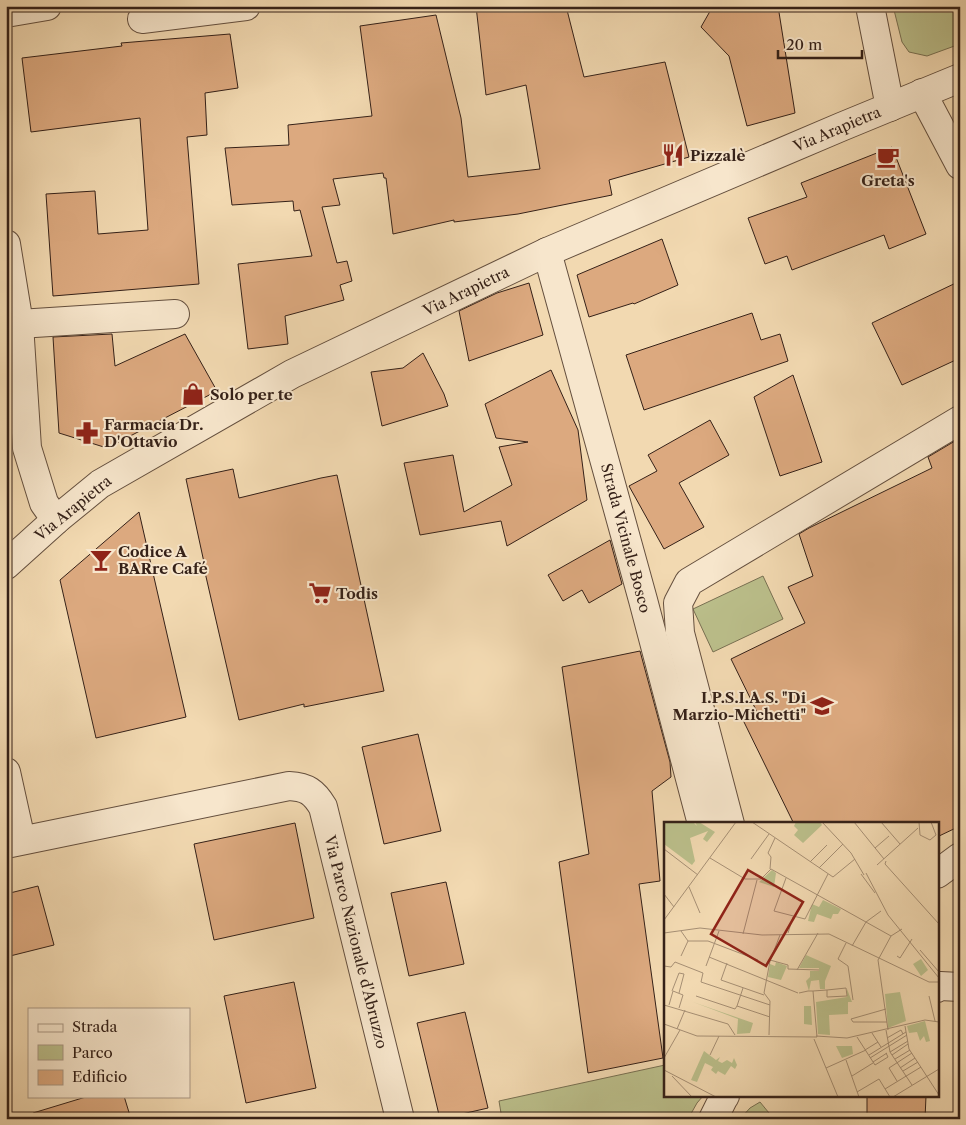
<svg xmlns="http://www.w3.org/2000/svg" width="966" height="1125" viewBox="0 0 966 1125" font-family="'Libre Caslon Text',serif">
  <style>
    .green { fill: #bbbf8b; stroke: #787052 }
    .building { fill: #dca97f; stroke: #352118 }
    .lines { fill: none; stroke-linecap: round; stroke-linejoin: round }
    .minor-casing { stroke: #644f3e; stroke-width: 30 }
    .minor { stroke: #f7e6cc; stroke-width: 28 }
    .labels { text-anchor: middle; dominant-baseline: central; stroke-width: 4; stroke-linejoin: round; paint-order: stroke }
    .street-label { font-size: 15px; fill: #352118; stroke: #f7e6cc }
    .poi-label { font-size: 15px; font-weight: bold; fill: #352118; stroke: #f7e6cc; text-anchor: start }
    .inset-road { fill: none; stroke: #a68f74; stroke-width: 1 }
    .view { fill: #8f2418; fill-opacity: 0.15; stroke: #8f2418; stroke-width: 2.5 }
    .inset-edge { fill: none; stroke: #352118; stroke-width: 2.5 }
  </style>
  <rect width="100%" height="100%" fill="#f2d9b1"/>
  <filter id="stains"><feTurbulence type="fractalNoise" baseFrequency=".004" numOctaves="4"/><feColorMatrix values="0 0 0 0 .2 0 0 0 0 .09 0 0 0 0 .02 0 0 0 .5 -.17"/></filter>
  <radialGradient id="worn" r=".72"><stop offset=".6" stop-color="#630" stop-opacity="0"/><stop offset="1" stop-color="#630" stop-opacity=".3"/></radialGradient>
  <g class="green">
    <path d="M 893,6 L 960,6 L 960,44 L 927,56 L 909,52 L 902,42 Z"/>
    <path d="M 763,576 L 783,619 L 713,652 L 693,609 Z"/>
    <path d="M 665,1065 L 665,1096 L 703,1096 L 697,1103 L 688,1119 L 502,1119 L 499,1101 Z"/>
    <path d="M 760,1102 L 769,1113 L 768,1119 L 740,1119 L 750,1108 Z"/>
  </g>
  <g class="building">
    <path d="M 476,6 L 566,6 L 584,77 L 665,62 L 689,157 L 609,180 L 612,195 L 518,214 L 454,222 L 454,220 L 393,234 L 386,178 L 384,178 L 383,173 L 333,179 L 340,205 L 322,207 L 337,263 L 347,261 L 352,281 L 340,285 L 344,300 L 285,316 L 288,344 L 248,349 L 238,264 L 312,256 L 300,210 L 294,211 L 293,201 L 232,205 L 225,148 L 289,145 L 288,125 L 372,116 L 360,26 L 436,15 L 461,118 L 468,177 L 540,169 L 526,85 L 486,95 Z"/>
    <path d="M 713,6 L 778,6 L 795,113 L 747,126 L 729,56 L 701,27 Z"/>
    <path d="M 230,34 L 238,88 L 205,93 L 207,135 L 187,137 L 199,284 L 53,296 L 46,194 L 95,191 L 98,234 L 148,230 L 140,118 L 31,132 L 22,58 L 122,46 L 121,43 Z"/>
    <path d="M 892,147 L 926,234 L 889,249 L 884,235 L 792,270 L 787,256 L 765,264 L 748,218 L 807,197 L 801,183 Z"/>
    <path d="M 662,239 L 678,285 L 634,304 L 633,303 L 589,317 L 577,275 Z"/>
    <path d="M 960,281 L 960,358 L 902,385 L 872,323 Z"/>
    <path d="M 529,283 L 543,335 L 469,361 L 459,311 L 497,293 Z"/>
    <path d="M 752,313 L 761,340 L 780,334 L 788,361 L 644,410 L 626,355 Z"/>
    <path d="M 112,334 L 115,366 L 185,334 L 217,391 L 107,448 L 59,433 L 53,337 Z"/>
    <path d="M 423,353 L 444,394 L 448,406 L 382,426 L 371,372 L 403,368 Z"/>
    <path d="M 551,370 L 578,430 L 587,500 L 507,546 L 501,521 L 420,535 L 404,463 L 453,455 L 464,512 L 512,485 L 499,447 L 528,442 L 496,438 L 485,404 Z"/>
    <path d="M 793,375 L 822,462 L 780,476 L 754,397 Z"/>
    <path d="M 710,420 L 729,455 L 679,483 L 704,527 L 664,549 L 629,486 L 657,471 L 648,455 Z"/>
    <path d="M 960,438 L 960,826 L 937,837 L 937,824 L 794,824 L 743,720 L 757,712 L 731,659 L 805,623 L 788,587 L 813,576 L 799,534 L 809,528 L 932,468 L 928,457 Z"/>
    <path d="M 233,469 L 239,498 L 321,478 L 337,475 L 384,691 L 304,707 L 304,704 L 239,720 L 204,568 L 205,567 L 186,479 Z"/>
    <path d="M 139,512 L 186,717 L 96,738 L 60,580 Z"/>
    <path d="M 610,540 L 622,584 L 589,603 L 582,590 L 563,601 L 548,575 Z"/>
    <path d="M 640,651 L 670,762 L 671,777 L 652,791 L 660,881 L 639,884 L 663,1058 L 588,1073 L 559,862 L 589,854 L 562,667 Z"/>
    <path d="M 418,734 L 441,831 L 384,844 L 362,747 Z"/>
    <path d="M 295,823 L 314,918 L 214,940 L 194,844 Z"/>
    <path d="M 446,882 L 464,964 L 409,976 L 391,893 Z"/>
    <path d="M 38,886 L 54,945 L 6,957 L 6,894 Z"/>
    <path d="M 294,982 L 316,1088 L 246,1103 L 224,996 Z"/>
    <path d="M 465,1012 L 488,1108 L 440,1119 L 417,1023 Z"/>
    <path d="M 89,1096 L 124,1096 L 131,1119 L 34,1119 L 33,1113 Z"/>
    <path d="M 867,1096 L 926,1096 L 925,1119 L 867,1119 Z"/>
  </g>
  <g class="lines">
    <defs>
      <g id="minor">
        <path d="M 870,6 L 890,107"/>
        <path d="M 6,13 L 47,6"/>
        <path d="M 142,19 L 246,6"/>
        <path d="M 922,93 L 960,165"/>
        <path d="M 6,244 L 19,324 L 27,448 L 44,503 L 56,520"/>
        <path d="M 547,252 L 643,600 L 702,824"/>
        <path d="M 19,324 L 175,314"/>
        <path d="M 6,565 L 56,520 L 100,484 L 292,374 L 547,252 L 841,127 L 960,78"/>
        <path d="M 6,772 L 21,840"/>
        <path d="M 730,824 L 680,633 L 678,603 L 689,582 L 960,420"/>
        <path d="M 6,844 L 289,786 C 307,787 314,792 323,807 L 400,1119"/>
        <path d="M 937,874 L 960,857"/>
        <path d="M 937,988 L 940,986 L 960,987"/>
        <path d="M 713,1119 L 723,1099 L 725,1096"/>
      </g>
    </defs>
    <use href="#minor" class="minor-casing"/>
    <use href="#minor" class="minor"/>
  </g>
  <defs>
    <symbol id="restaurant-bare" viewBox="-9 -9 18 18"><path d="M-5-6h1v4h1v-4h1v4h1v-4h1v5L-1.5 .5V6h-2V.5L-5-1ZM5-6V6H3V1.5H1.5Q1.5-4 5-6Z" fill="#8f2418" stroke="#f7e6cc" stroke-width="2.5" paint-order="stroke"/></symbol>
    <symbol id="cafe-bare" viewBox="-9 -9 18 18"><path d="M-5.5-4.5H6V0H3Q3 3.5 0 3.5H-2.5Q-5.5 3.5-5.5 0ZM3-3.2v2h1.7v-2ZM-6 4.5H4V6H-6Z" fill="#8f2418" stroke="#f7e6cc" stroke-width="2.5" paint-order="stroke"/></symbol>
    <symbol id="shop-bare" viewBox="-9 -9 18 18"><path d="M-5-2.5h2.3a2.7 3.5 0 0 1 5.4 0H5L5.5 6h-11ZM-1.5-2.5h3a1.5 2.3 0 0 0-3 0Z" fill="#8f2418" stroke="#f7e6cc" stroke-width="2.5" paint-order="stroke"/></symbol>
    <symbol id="pharmacy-bare" viewBox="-9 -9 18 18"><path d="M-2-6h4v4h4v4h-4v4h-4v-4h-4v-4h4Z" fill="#8f2418" stroke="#f7e6cc" stroke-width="2.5" paint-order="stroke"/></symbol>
    <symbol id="bar-bare" viewBox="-9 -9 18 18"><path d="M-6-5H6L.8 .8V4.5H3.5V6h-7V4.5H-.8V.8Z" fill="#8f2418" stroke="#f7e6cc" stroke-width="2.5" paint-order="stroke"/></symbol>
    <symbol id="supermarket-bare" viewBox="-9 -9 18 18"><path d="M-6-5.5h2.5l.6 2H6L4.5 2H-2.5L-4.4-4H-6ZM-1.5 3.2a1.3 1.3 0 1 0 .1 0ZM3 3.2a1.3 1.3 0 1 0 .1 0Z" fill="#8f2418" stroke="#f7e6cc" stroke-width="2.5" paint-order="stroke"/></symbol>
    <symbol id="school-bare" viewBox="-9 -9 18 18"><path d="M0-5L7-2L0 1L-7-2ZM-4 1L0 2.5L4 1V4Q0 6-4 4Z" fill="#8f2418" stroke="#f7e6cc" stroke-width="2.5" paint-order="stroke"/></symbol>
  </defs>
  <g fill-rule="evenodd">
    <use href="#restaurant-bare" x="657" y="139" width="32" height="32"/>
    <use href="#cafe-bare" x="872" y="141" width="32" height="32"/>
    <use href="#shop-bare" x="177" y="378" width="32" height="32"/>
    <use href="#pharmacy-bare" x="71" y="417" width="32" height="32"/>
    <use href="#bar-bare" x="85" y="544" width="32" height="32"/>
    <use href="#supermarket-bare" x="304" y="577" width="32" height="32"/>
    <use href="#school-bare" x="806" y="690" width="32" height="32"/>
  </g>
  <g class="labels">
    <g class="street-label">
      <text transform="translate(837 129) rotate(-23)">Via Arapietra</text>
      <text transform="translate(466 291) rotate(-26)">Via Arapietra</text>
      <text transform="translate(73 508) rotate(-39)">Via Arapietra</text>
      <text transform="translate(626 538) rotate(75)">Strada Vicinale Bosco</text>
      <text transform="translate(356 942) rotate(76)">Via Parco Nazionale d'Abruzzo</text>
    </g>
    <g class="poi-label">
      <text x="690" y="155">Pizzalè</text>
      <text x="888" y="180" text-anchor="middle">Greta's</text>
      <text x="210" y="394">Solo per te</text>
      <text x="104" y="424">Farmacia Dr.<tspan x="104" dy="17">D'Ottavio</tspan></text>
      <text x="118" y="551">Codice A<tspan x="118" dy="17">BARre Café</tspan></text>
      <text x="336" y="593">Todis</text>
      <text x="806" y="697" text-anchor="end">I.P.S.I.A.S. "Di<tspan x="806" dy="17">Marzio-Michetti"</tspan></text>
    </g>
  </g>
  <g transform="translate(664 822)">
    <rect width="275" height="275" fill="#f2d9b1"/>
    <path d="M 0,0 L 29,0 L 33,4 L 31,0 L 35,0 L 51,10 L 43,20 L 39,17 L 44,9 L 26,16 L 31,39 L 28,43 L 0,22 ZM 132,0 L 156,0 L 158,3 L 139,21 L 130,13 L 134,8 L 130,4 ZM 108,48 L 112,51 L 110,65 L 95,60 ZM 159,78 L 177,87 L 174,92 L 169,92 L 167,97 L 153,92 L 150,100 L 144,99 L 148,82 L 155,85 ZM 142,133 L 167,144 L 161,159 L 161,167 L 156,167 L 155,158 L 147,159 L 145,169 L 142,159 L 146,155 L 146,149 L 155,149 L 155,146 L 135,146 ZM 257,137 L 264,148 L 257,154 L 249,142 ZM 112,140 L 123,144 L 117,158 L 104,155 L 106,142 L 111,144 ZM 183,167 L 188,180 L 184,180 L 184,192 L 165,193 L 166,213 L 154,212 L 152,180 L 183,175 ZM 236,170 L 242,199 L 224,206 L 221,172 ZM 29,180 L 89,201 L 86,211 L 73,212 L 74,197 ZM 140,184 L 147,184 L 148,203 L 140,202 ZM 261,199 L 266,219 L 262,220 L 260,214 L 256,219 L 253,210 L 245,211 L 243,204 ZM 172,224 L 188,224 L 189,232 L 178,236 ZM 40,229 L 52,238 L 56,235 L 54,239 L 58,241 L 63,238 L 68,241 L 70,236 L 73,243 L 71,247 L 67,244 L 61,253 L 54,249 L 52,252 L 47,248 L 49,245 L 41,241 L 33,260 L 27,258 Z" fill="#bbbf8b"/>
    <path class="inset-road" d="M 88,0 L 169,55 L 191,37M 158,0 L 187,31 L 200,53M 190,0 L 220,37M 217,0 L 236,22M 255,0 L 256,13 L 266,18 L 272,13 L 267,0M 211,26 L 225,14M 0,27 L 34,53M 46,36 L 81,57 L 97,57 L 107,47 L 227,114M 87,37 L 105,12M 222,39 L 221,42 L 275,102M 146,40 L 163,23M 213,43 L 254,6M 155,46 L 179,22M 106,47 L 107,35 L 104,31 L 111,16M 202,51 L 224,93 L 275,156M 197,52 L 211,71M 122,56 L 110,89 L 141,97 L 164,52M 25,65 L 36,91M 0,72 L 10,85M 0,98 L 72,0M 17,109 L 24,119 L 17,134M 0,111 L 36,106 L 98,113 L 165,112 L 265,160 L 275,160M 124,111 L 129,95M 79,112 L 93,58M 24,119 L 44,119 L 94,138M 182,121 L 174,137 L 184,144 L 189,178M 188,124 L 202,100 L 217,89M 256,128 L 275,150M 233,134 L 236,136 L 248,117M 45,135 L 134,171M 106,138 L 124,143 L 124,147 L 155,148M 63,141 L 57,158 L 100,173M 0,144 L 7,145 L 11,140 L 39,151 L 37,160 L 106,183M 42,144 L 55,109M 133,148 L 154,111M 79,166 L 73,184 L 106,195M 8,169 L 15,151 L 20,152 L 15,171M 149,169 L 153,215M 135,171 L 144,169 L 149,169 L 163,168 L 182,166 L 183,174 L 163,175 L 163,168M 32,174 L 71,187 L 73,184M 265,174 L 271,199M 0,183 L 64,202 L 71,213M 5,183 L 9,169 L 19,173 L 15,186M 222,187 L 187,197 L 189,200 L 223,200M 0,202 L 33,214 L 153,215M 241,204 L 245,227 L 275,273M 13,207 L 21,188M 222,208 L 226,230 L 248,263M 224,208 L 214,138 L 227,114 L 238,107M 208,211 L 217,225M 105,213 L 106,179 L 100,171 L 106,139 L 116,113M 152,214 L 183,216 L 261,198 L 275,200M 193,215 L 211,243 L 224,235 L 222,231M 223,216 L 237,208 L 239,212M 150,217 L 174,275M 201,228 L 214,220M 226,230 L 244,219M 46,233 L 55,214M 205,233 L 242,210M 228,233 L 244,222M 0,236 L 16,208M 206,236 L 243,213M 231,237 L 246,228M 182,238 L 195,275M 209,240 L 223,231M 162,246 L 202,228M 236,246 L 251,236M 0,248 L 52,275M 239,249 L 254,240M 8,254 L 28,275M 188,254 L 209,241M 233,259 L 225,246 L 248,231M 221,267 L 257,245M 193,270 L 215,257 L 226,275M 229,275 L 275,247"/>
    <path class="view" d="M 84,48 L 139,80 L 102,144 L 47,112 Z"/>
    <rect width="275" height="275" class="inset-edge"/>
  </g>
  <rect width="966" height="1125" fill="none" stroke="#f2d9b1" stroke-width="25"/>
  <rect x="8" y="8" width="951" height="1110" fill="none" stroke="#352118" stroke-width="2.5"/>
  <rect x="12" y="12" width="941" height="1100" fill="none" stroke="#352118"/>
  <rect x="28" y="1008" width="162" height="90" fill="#f7e6cc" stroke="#a99784"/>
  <rect x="38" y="1024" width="25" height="8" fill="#f7e6cc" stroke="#a99784"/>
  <text x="72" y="1032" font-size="15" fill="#352118">Strada</text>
  <rect x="38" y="1045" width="25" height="15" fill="#bbbf8b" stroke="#a99784"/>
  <text x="72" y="1058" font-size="15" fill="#352118">Parco</text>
  <rect x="38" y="1070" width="25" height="15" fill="#dca97f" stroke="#a99784"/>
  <text x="72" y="1082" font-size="15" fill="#352118">Edificio</text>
  <path d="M778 50v8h84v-8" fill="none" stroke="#352118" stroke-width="2.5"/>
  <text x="786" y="50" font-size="15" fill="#352118" stroke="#f7e6cc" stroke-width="4" paint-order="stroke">20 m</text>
  <rect width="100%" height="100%" filter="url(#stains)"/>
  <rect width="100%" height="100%" fill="url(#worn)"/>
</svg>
